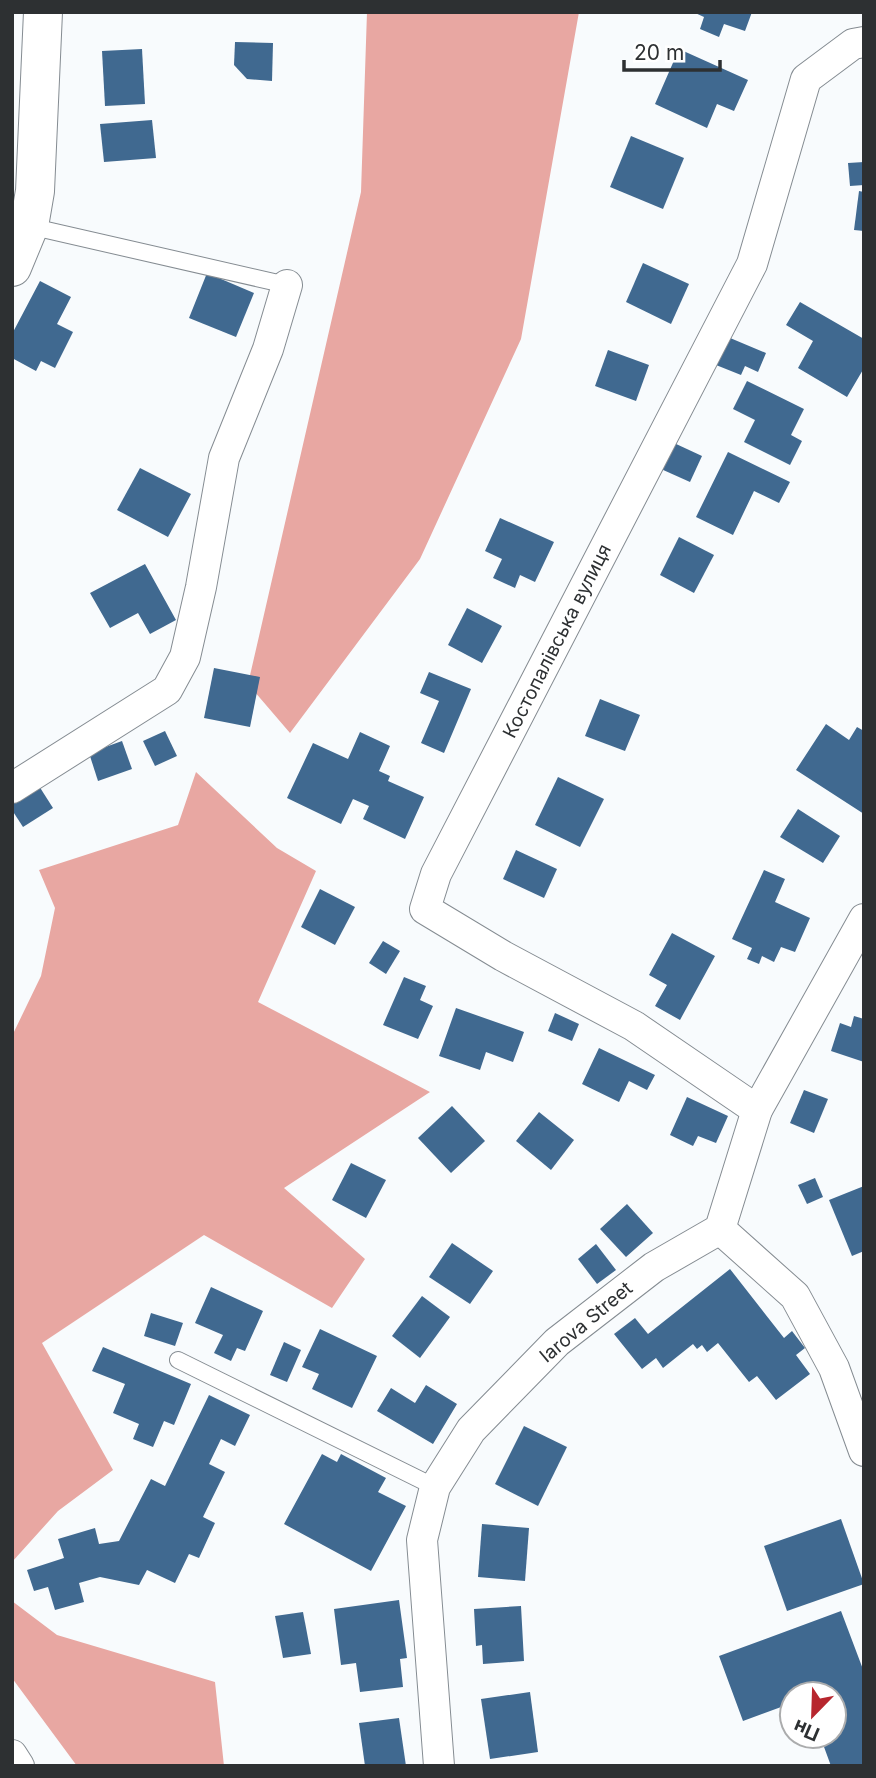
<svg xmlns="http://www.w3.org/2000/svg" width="876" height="1778" viewBox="0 0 876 1778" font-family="Inter,sans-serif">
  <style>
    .forest { fill: #e8a7a2 }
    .building { fill: #406990 }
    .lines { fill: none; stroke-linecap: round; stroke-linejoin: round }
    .service-casing { stroke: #858c92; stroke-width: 18 }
    .minor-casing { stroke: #858c92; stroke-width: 32 }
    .tertiary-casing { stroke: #858c92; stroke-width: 40 }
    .service { stroke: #fff; stroke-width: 16 }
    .minor { stroke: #fff; stroke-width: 30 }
    .tertiary { stroke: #fff; stroke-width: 38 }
    .labels { text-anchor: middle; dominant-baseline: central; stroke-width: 7; stroke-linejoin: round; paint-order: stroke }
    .street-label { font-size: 19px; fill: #2d3032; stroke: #fff }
  </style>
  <rect width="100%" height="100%" fill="#f8fbfd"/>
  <g class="forest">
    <path d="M 367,12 L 579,12 L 521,339 L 420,559 L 290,733 L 248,684 L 361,192 Z"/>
    <path d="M 196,772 L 277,848 L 316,871 L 258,1002 L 430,1092 L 284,1188 L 365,1259 L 332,1308 L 204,1235 L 42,1343 L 113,1470 L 58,1511 L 12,1562 L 12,1036 L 41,976 L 55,908 L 39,870 L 178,825 Z"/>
    <path d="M 12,1601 L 57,1635 L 215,1682 L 224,1766 L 77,1766 L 12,1678 Z"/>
  </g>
  <g class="building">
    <path d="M 693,12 L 752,12 L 745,31 L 724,24 L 719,37 L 700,29 L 704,17 Z"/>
    <path d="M 235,42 L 273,43 L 272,81 L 247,79 L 234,65 Z"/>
    <path d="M 142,49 L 145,104 L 105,106 L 102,51 Z"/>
    <path d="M 679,49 L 748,80 L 734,111 L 717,104 L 707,128 L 655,104 Z"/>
    <path d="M 152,120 L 156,158 L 104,162 L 100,124 Z"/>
    <path d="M 631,136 L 684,158 L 663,209 L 610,187 Z"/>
    <path d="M 864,162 L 864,185 L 850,186 L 848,163 Z"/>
    <path d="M 859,191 L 864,192 L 864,231 L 854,230 Z"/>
    <path d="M 643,263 L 689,284 L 671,324 L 626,302 Z"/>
    <path d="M 207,273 L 254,293 L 236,337 L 189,318 Z"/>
    <path d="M 40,281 L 71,297 L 57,324 L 73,332 L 55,368 L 41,361 L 36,371 L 12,358 L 12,334 Z"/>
    <path d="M 800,302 L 864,339 L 864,368 L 847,397 L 798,368 L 813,341 L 786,325 Z"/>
    <path d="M 723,335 L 766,353 L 758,372 L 745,366 L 741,375 L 711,363 Z"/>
    <path d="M 608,350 L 649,365 L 636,401 L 595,386 Z"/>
    <path d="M 747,381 L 804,409 L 791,435 L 802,441 L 790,465 L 744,442 L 755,420 L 733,409 Z"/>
    <path d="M 674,443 L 702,456 L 690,482 L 661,469 Z"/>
    <path d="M 728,452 L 790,482 L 779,503 L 754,491 L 733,535 L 696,517 Z"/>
    <path d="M 140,468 L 191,494 L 168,537 L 117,510 Z"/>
    <path d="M 500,518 L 554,542 L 535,582 L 520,575 L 515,588 L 493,578 L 502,559 L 485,551 Z"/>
    <path d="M 679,537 L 714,555 L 694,593 L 660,575 Z"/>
    <path d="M 145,564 L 176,620 L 150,634 L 138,613 L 110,628 L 90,593 Z"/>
    <path d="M 467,608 L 502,626 L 482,663 L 448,645 Z"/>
    <path d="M 214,668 L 260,677 L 250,727 L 204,718 Z"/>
    <path d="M 429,672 L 471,689 L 444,753 L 421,743 L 439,701 L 420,693 Z"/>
    <path d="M 600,699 L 640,715 L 625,751 L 585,736 Z"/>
    <path d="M 826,724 L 849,740 L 857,727 L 864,731 L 864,814 L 796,770 Z"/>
    <path d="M 165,731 L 177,756 L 155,766 L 143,741 Z"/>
    <path d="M 360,732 L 390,746 L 379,771 L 390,776 L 388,781 L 424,797 L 405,839 L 363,819 L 369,806 L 353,799 L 341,824 L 287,798 L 313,743 L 348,759 Z"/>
    <path d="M 122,741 L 132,769 L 98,781 L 89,753 Z"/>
    <path d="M 558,777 L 604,799 L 580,847 L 535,825 Z"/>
    <path d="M 39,786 L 53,808 L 23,827 L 12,810 L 12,803 Z"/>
    <path d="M 798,809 L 840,836 L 823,863 L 780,837 Z"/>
    <path d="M 516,850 L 557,869 L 544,898 L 503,879 Z"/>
    <path d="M 764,870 L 785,879 L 775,902 L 810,918 L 795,952 L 781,947 L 774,962 L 762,956 L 759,964 L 747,959 L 752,948 L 732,939 Z"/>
    <path d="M 320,889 L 355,907 L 335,945 L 301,927 Z"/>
    <path d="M 672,933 L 715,956 L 680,1020 L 655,1006 L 667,985 L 649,975 Z"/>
    <path d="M 383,941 L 400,951 L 386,974 L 369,963 Z"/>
    <path d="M 404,977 L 426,986 L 420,1000 L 433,1006 L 418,1039 L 383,1025 Z"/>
    <path d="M 456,1008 L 524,1032 L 513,1062 L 486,1052 L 480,1070 L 439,1056 Z"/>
    <path d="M 555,1013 L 579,1024 L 572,1041 L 548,1031 Z"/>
    <path d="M 854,1016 L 864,1019 L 864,1062 L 831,1051 L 840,1023 L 851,1027 Z"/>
    <path d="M 599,1048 L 655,1075 L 647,1090 L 629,1081 L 619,1102 L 582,1084 Z"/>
    <path d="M 804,1090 L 828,1099 L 814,1133 L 790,1123 Z"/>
    <path d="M 687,1097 L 728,1116 L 716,1143 L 698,1136 L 693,1146 L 670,1135 Z"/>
    <path d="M 452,1106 L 485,1141 L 451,1173 L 418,1138 Z"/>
    <path d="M 539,1112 L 574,1140 L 551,1170 L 516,1141 Z"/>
    <path d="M 351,1163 L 386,1180 L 366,1218 L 332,1200 Z"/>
    <path d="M 815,1178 L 823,1197 L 807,1204 L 798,1185 Z"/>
    <path d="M 864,1186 L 864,1251 L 852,1256 L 829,1200 Z"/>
    <path d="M 627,1204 L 653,1233 L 626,1257 L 600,1229 Z"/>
    <path d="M 452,1243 L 493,1271 L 470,1304 L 429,1277 Z"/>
    <path d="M 596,1244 L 616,1270 L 597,1284 L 578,1259 Z"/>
    <path d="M 730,1269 L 784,1338 L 792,1331 L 805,1348 L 796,1355 L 810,1374 L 776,1400 L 757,1376 L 749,1382 L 718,1343 L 707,1352 L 702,1345 L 697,1349 L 693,1344 L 663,1368 L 656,1358 L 642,1369 L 614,1334 L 635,1318 L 648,1334 Z"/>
    <path d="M 211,1287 L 263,1311 L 245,1351 L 237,1348 L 231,1361 L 214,1353 L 223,1335 L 195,1323 Z"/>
    <path d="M 422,1296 L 450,1317 L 420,1358 L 392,1336 Z"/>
    <path d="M 151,1313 L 183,1323 L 175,1346 L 144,1336 Z"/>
    <path d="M 320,1329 L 377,1356 L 352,1408 L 312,1389 L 319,1374 L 302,1367 Z"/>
    <path d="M 284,1342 L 301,1350 L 287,1382 L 270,1375 Z"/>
    <path d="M 103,1347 L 191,1384 L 174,1425 L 164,1421 L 153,1447 L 133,1439 L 139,1424 L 113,1413 L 125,1384 L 92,1371 Z"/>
    <path d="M 426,1385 L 457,1404 L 433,1444 L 377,1411 L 391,1388 L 415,1403 Z"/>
    <path d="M 209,1395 L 250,1415 L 235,1446 L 221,1439 L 209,1464 L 225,1472 L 203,1517 L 215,1523 L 199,1558 L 189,1554 L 175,1583 L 147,1570 L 139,1585 L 100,1577 L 79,1583 L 84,1602 L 55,1610 L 48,1587 L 34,1591 L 27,1570 L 64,1558 L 58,1539 L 95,1528 L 99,1544 L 119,1541 L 151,1479 L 165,1486 Z"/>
    <path d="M 524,1426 L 567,1447 L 538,1506 L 495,1484 Z"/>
    <path d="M 322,1454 L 337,1462 L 341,1454 L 386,1478 L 378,1492 L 406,1506 L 371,1571 L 284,1524 Z"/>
    <path d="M 841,1519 L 864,1584 L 787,1611 L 764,1546 Z"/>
    <path d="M 482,1524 L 529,1528 L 525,1581 L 478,1577 Z"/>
    <path d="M 399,1600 L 407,1658 L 400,1659 L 403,1687 L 360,1692 L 356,1663 L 341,1665 L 334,1609 Z"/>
    <path d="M 521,1606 L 524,1661 L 483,1664 L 482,1645 L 476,1646 L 474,1609 Z"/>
    <path d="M 841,1611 L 864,1672 L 864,1766 L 831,1766 L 820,1736 L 834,1736 L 834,1694 L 792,1694 L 792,1703 L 743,1721 L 719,1656 Z"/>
    <path d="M 303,1612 L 311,1654 L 283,1658 L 275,1616 Z"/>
    <path d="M 530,1692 L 538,1752 L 490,1759 L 481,1699 Z"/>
    <path d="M 399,1718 L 406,1766 L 365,1766 L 359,1723 Z"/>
  </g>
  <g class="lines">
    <defs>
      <g id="service">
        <path d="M 29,226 L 287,285"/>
        <path d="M 178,1360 L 435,1487"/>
      </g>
      <g id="minor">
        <path d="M 12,788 L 167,690 L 185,657 L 201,587 L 224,458 L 268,349 L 287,285"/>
        <path d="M 757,1110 L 634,1026 L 503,956 L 425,909 L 436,874 L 752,264 L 806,79 L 853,44 L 864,42"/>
        <path d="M 720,1229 L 795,1296 L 834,1368 L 864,1451"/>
        <path d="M 12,1755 L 19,1766"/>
        <path d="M 439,1766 L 422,1540 L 435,1487 L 471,1430 L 557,1342 L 654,1267 L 720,1229 L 757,1110 L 864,919"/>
      </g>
      <path id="tertiary" d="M 12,267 L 29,226 L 35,191 L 43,12"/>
    </defs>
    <use href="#service" class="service-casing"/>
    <use href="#minor" class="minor-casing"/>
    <use href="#tertiary" class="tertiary-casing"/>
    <use href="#service" class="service"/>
    <use href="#minor" class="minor"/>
    <use href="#tertiary" class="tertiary"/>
  </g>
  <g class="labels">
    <g class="street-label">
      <text transform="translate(557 641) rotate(-63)">Костопалівська вулиця</text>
      <text transform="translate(586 1322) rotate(-40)">Iarova Street</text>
    </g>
  </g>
  <rect width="876" height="1778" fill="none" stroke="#2d3032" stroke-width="28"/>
  <g transform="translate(813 1715) rotate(203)"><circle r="33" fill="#ffffff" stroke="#abacad" stroke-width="2"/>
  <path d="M0-5L12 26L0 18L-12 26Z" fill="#b7262e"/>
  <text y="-10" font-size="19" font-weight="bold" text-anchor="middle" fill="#2d3032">Пн</text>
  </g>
  <path d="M624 60v10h96v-10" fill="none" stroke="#2d3032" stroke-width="3.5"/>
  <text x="634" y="60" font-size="21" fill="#2d3032" stroke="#ffffff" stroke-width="5" paint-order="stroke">20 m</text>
</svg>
